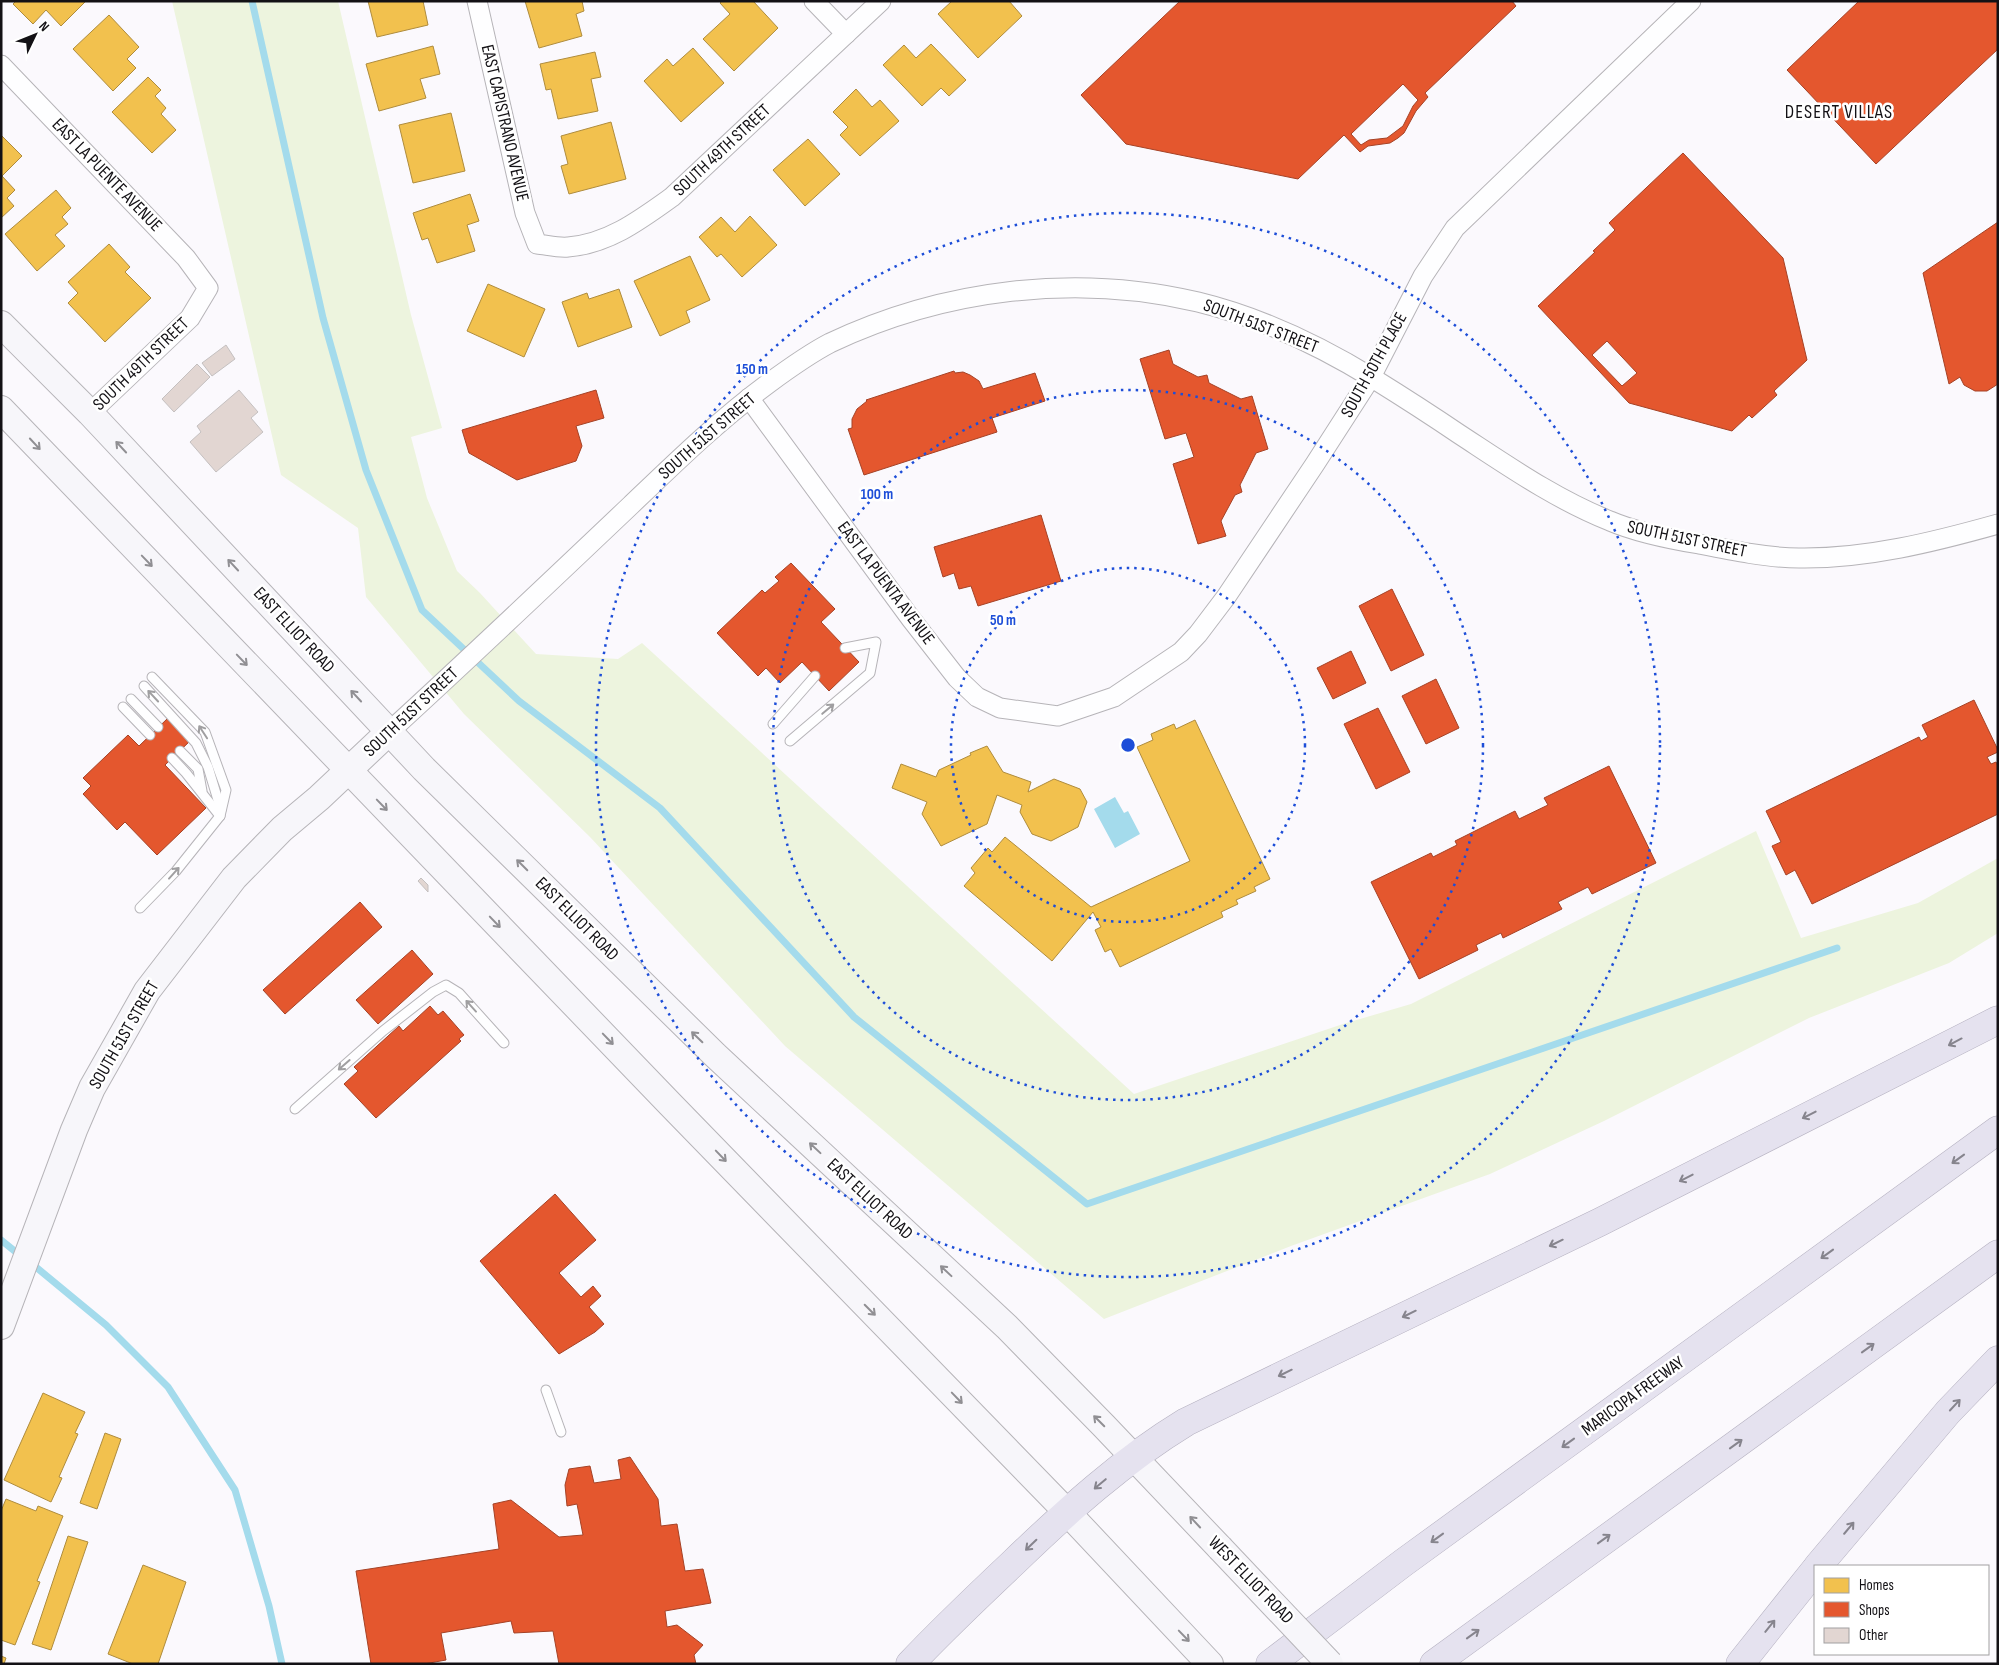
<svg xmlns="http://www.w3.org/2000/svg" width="1999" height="1665" viewBox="0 0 1999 1665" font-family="'Sofia Sans Condensed',sans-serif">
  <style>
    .green { fill: #edf4de }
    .water { fill: #a4dbec }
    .homes { fill: #f2c14e; stroke: #af8c3d }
    .shops { fill: #e4572e; stroke: #a54226; fill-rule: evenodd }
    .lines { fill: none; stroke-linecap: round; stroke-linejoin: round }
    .stream { stroke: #a4dbec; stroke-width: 7 }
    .building { fill: #e2d6d2; stroke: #c4c0c0 }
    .lane-casing { stroke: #b6b4b8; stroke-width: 11 }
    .street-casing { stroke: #b6b4b8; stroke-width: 21 }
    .secondary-casing { stroke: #b6b4b8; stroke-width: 28 }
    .highway-casing { stroke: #b5b1c0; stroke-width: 29 }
    .lane { stroke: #fefeff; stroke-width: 9 }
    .street { stroke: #fefeff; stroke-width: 19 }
    .secondary { stroke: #f7f6fa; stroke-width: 26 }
    .highway { stroke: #e5e2ef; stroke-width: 28 }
    .secondary-bridge-casing { stroke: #b6b4b8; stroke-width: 28; stroke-linecap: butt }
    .secondary-bridge { stroke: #f7f6fa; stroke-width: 26 }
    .oneway { stroke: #908f93 }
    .oneway2 { stroke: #a09fa1 }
    .oneway3 { stroke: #86848d }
    .ring { fill: none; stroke: #1d4ed8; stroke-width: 2.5; stroke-dasharray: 2.5 5 }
    .labels { text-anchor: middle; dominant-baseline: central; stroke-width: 5; stroke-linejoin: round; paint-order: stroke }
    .street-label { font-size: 18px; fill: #131115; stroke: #fff }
    .neighbourhood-label { font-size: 19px; letter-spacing: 1px; fill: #131115; stroke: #fff }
    .centre { fill: #1d4ed8; stroke: #fff; stroke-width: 2.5 }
    .ring-label { font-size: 15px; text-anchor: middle; font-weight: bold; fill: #1d4ed8; stroke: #fff; stroke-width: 5; stroke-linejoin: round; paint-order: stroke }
  </style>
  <rect width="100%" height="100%" fill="#fbf9fd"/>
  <path class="green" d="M 172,1 L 338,1 L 411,315 L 442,428 L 411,437 L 427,498 L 457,571 L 480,593 L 536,654 L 618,659 L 642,643 L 1134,1094 L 1343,1024 L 1411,1004 L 1756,831 L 1801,938 L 1918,903 L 1998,858 L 1998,933 L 1949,963 L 1809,1018 L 1604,1121 L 1490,1174 L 1291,1246 L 1104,1319 L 785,1046 L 590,837 L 464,714 L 366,597 L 358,528 L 281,475 Z"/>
  <path class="water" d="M 1115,797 L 1124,813 L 1128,811 L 1140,834 L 1115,848 L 1094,809 Z"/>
  <g class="homes">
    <path d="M 16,1 L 86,1 L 61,26 L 46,10 L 33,24 L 13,4 Z"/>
    <path d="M 368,1 L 423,1 L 428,25 L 377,37 Z"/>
    <path d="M 525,1 L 582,1 L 584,11 L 576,14 L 582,36 L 539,48 Z"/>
    <path d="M 722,1 L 753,1 L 778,28 L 734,71 L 703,39 L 730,14 L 720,3 Z"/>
    <path d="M 952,1 L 1009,1 L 1022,16 L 978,58 L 938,14 Z"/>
    <path d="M 109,15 L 139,47 L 127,59 L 136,68 L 113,91 L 73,49 Z"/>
    <path d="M 931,44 L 966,80 L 949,96 L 941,88 L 922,106 L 883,65 L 904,45 L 916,58 Z"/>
    <path d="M 433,46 L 440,74 L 420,79 L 426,98 L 379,111 L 366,64 Z"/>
    <path d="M 693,48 L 724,83 L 681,122 L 644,81 L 667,59 L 673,66 Z"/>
    <path d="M 595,52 L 601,77 L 591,79 L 598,111 L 558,119 L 551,89 L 546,90 L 540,64 Z"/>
    <path d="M 148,77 L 161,90 L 155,96 L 166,108 L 161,114 L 176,130 L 152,153 L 112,112 Z"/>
    <path d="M 856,89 L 872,107 L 880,100 L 899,121 L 860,156 L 840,135 L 848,127 L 833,112 Z"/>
    <path d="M 451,113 L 465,171 L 413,183 L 399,125 Z"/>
    <path d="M 611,122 L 626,179 L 569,194 L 561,166 L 568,164 L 561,136 Z"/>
    <path d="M 1,135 L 22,156 L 2,176 L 15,190 L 7,198 L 14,206 L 1,218 Z"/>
    <path d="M 808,139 L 840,174 L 805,206 L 773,170 Z"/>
    <path d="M 56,190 L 71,208 L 62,217 L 68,224 L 55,235 L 65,246 L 37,271 L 5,234 Z"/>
    <path d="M 470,194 L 479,221 L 467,225 L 475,251 L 437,263 L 428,238 L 422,240 L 413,213 Z"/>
    <path d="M 750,216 L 777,245 L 742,277 L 721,254 L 717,257 L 699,237 L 721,217 L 735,232 Z"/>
    <path d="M 109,244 L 130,267 L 125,272 L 151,298 L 105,342 L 68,303 L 78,293 L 68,282 Z"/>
    <path d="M 690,256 L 710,300 L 686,311 L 690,322 L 660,336 L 634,281 Z"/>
    <path d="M 488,284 L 545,309 L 524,357 L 467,331 Z"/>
    <path d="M 619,289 L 632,327 L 578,347 L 562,302 L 587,293 L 589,299 Z"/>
    <path d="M 1195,720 L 1270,879 L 1254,887 L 1256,891 L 1236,900 L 1238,904 L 1221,912 L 1223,917 L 1120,967 L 1111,949 L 1105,952 L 1095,930 L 1101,927 L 1093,912 L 1052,961 L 964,886 L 975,873 L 971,868 L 988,848 L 992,852 L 1005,837 L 1091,907 L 1190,861 L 1137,747 L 1153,740 L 1151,734 L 1174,724 L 1176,729 Z"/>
    <path d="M 987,746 L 1003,772 L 1031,782 L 1028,792 L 1054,779 L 1080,789 L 1087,802 L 1078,827 L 1051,841 L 1032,834 L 1020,812 L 1022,805 L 997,795 L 987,824 L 941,846 L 922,814 L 927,802 L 892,788 L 901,764 L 936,777 L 939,770 L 971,755 L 970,753 Z"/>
    <path d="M 43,1393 L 85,1412 L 75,1433 L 78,1434 L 59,1477 L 62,1478 L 51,1502 L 4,1480 Z"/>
    <path d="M 105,1433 L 121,1439 L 97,1509 L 80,1503 Z"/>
    <path d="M 6,1499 L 36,1511 L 38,1506 L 63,1516 L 37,1581 L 40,1582 L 15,1645 L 1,1640 L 1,1511 Z"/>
    <path d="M 68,1536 L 88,1542 L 51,1650 L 32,1644 Z"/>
    <path d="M 143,1565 L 186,1582 L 158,1664 L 133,1664 L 108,1654 Z"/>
    <path d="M 1,1656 L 6,1658 L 4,1664 L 1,1664 Z"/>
  </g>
  <g class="shops">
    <path d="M 1180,1 L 1512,1 L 1516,6 L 1425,93 L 1428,97 L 1416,111 L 1404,133 L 1398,138 L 1390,143 L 1368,146 L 1360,152 L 1344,135 L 1298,179 L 1126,144 L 1081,95 ZM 1403,84 L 1418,100 L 1413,106 L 1403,126 L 1387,138 L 1369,140 L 1361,145 L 1351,134 Z"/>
    <path d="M 1859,1 L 1998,1 L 1998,49 L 1876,164 L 1787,70 Z"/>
    <path d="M 1683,153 L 1783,258 L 1807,360 L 1774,391 L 1777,395 L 1752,418 L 1749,415 L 1732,431 L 1629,403 L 1538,306 L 1595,252 L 1593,251 L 1615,230 L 1609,223 ZM 1607,341 L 1637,373 L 1622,386 L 1592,355 Z"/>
    <path d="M 1998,222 L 1998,384 L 1987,391 L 1975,391 L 1964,385 L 1960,377 L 1949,384 L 1923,273 Z"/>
    <path d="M 1169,350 L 1173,364 L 1198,377 L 1207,375 L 1209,383 L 1241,399 L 1252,396 L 1268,449 L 1256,453 L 1240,485 L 1242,492 L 1235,495 L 1221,521 L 1226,536 L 1198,544 L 1173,464 L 1194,457 L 1186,433 L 1165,439 L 1140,359 Z"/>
    <path d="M 954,371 L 955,373 L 963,372 L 970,375 L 979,381 L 983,389 L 1035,373 L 1045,401 L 992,418 L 997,432 L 864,475 L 848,429 L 852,428 L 852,419 L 857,409 L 867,401 L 866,400 Z"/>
    <path d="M 596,390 L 604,418 L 576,426 L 582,446 L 576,461 L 517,480 L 469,453 L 462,430 Z"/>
    <path d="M 1041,515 L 1061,581 L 978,606 L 971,586 L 959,589 L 954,573 L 943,577 L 934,547 Z"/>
    <path d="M 791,563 L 835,609 L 821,622 L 859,662 L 829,691 L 802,662 L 780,683 L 766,668 L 758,676 L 717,633 L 762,590 L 765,593 L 779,581 L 775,577 Z"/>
    <path d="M 1392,589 L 1424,655 L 1391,671 L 1359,606 Z"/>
    <path d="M 1351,651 L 1366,683 L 1333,699 L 1317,668 Z"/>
    <path d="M 1436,679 L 1459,728 L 1426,744 L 1402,696 Z"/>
    <path d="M 1974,700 L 1998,750 L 1998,752 L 1987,757 L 1991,764 L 1996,762 L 1998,766 L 1998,814 L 1812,904 L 1795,870 L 1786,875 L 1772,846 L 1781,842 L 1766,811 L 1919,737 L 1921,741 L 1928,737 L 1922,725 Z"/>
    <path d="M 1378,708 L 1410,772 L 1376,789 L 1344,724 Z"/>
    <path d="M 168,718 L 190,741 L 165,765 L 206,808 L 157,855 L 125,822 L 117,830 L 83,794 L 91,786 L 83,778 L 128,735 L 139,746 Z"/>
    <path d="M 1609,766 L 1656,863 L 1592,894 L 1588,887 L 1558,902 L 1562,909 L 1503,938 L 1501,933 L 1476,945 L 1478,950 L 1419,979 L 1371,882 L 1431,853 L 1433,857 L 1457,845 L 1455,841 L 1515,811 L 1519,819 L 1548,805 L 1544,798 Z"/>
    <path d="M 360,902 L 382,927 L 285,1014 L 263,990 Z"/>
    <path d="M 412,950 L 433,974 L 378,1024 L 356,1000 Z"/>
    <path d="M 430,1006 L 438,1015 L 443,1011 L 464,1035 L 459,1039 L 461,1041 L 376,1118 L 344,1084 L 358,1071 L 354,1067 L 399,1026 L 403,1031 Z"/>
    <path d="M 555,1194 L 596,1240 L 559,1273 L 581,1297 L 593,1286 L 601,1296 L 589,1307 L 604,1324 L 595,1332 L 559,1354 L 480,1261 Z"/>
    <path d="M 630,1457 L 658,1499 L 661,1526 L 677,1524 L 685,1571 L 703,1569 L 711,1603 L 665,1611 L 667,1627 L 677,1625 L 703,1645 L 694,1655 L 696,1664 L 559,1664 L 553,1631 L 514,1633 L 511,1621 L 441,1633 L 446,1660 L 424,1664 L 371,1664 L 356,1571 L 499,1549 L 493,1504 L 511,1500 L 559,1537 L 583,1535 L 577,1504 L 567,1506 L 565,1485 L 569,1469 L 590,1466 L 594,1483 L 621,1479 L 618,1460 Z"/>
  </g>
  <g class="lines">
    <g class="stream">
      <path d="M 252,1 L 323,318 L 366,470 L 422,610 L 519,701 L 660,808 L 854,1017 L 1087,1204 L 1837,948"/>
      <path d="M 1,1240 L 22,1257"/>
      <path d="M 31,1263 L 106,1325 L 168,1387 L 235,1490 L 269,1606 L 282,1664"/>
    </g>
  </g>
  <g class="building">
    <path d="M 226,345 L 235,359 L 212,376 L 202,363 Z"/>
    <path d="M 197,364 L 210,377 L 174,412 L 162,399 Z"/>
    <path d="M 239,390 L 258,412 L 251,418 L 263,432 L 216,472 L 190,442 L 201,432 L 197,426 Z"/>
    <path d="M 421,878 L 428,885 L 428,892 L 418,881 Z"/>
  </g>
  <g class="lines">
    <defs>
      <g id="lane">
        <path d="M 144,686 L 196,743 L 208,767 L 221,810"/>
        <path d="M 131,699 L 158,727"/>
        <path d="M 123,707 L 150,735"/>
        <path d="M 773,724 L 815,676"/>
        <path d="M 790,741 L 870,673 L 876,642 L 845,648"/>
        <path d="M 180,751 L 198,769 L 202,791"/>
        <path d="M 172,758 L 186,773 L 220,816"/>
        <path d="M 140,908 L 176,871 L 220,816 L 226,790 L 205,732 L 152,677"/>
        <path d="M 295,1109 L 383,1031 L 433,992 L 446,985 L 459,993 L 504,1043"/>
        <path d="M 546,1390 L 561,1432"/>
      </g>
      <g id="street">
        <path d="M 477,1 L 525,213 L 537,244 C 547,245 558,248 568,247 C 608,244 640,220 672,197 L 881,1"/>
        <path d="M 814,1 L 846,34"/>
        <path d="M 1,65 L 186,258 L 208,288 L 190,318 L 90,413"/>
        <path d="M 749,398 L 911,619 L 957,678 L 977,697 L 1000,708 L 1058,716 L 1114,697 L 1181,652 L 1198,634 L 1226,597 L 1315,464 L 1371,377 L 1423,276 L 1455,228 L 1691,1"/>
        <path d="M 390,731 C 471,657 551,581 631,505 C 676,462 719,420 769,383 C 788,369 809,354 830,343 C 944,289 1076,273 1198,302 C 1260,317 1320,346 1374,379 C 1403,397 1431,415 1459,434 C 1508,466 1555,499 1610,521 C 1638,533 1669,539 1699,544 C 1729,550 1768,558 1799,558 C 1866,559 1934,542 1998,524"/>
      </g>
      <g id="secondary">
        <path d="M 1,324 L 90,413 L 424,769 L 715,1055 L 1007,1327 L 1104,1426 L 1220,1548"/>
        <path d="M 1,409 L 670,1104 L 1066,1511 L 1210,1664"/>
        <path d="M 1,1326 L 74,1130 L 92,1088 L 147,991 L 234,878 L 282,829 L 319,798 L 390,731"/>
      </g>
      <g id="highway">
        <path d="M 1818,1566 L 1948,1412 L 1998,1360"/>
        <path d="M 910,1664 C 944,1628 979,1595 1014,1562 C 1068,1510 1122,1461 1186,1422 L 1600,1222 L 1998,1020"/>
        <path d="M 1270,1664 L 1403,1563 L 1998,1130"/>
        <path d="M 1434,1664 L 1998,1254"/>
        <path d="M 1740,1664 L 1815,1570"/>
      </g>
    </defs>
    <use href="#lane" class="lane-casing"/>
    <use href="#street" class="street-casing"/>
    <use href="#secondary" class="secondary-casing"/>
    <use href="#highway" class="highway-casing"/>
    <use href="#lane" class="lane"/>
    <use href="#street" class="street"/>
    <use href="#secondary" class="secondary"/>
    <use href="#highway" class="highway"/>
    <defs>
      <path id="secondary-bridge" d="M 1220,1548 L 1330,1664"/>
    </defs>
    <use href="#secondary-bridge" class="secondary-bridge-casing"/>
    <use href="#secondary-bridge" class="secondary-bridge"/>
  </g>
  <defs><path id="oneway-shaft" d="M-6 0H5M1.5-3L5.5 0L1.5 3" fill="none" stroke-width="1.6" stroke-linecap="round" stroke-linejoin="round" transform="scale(1.25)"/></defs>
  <g class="oneway">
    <use href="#oneway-shaft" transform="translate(35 444) rotate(47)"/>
    <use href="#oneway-shaft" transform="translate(121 447) rotate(-133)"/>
    <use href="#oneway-shaft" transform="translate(147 561) rotate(46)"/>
    <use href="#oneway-shaft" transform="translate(233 565) rotate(-133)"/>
    <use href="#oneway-shaft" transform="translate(242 660) rotate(46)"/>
    <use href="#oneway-shaft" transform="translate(356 696) rotate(-133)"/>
    <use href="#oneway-shaft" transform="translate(382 805) rotate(46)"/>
    <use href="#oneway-shaft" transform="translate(522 865) rotate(-135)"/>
    <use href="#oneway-shaft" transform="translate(495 922) rotate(46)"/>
    <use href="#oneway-shaft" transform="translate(697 1037) rotate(-136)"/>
    <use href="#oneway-shaft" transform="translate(608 1039) rotate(46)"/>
    <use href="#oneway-shaft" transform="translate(815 1148) rotate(-137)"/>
    <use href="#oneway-shaft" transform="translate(721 1156) rotate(46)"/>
    <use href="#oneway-shaft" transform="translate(946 1271) rotate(-137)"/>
    <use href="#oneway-shaft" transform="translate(870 1310) rotate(45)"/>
    <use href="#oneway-shaft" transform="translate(957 1398) rotate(46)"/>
    <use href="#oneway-shaft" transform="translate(1099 1421) rotate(-135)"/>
    <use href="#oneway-shaft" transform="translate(1195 1522) rotate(-133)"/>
    <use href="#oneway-shaft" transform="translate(1184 1636) rotate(46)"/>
  </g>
  <g class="oneway2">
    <use href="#oneway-shaft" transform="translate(153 696) rotate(-133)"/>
    <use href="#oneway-shaft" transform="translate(828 709) rotate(-40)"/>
    <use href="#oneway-shaft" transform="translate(203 732) rotate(-123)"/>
    <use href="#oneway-shaft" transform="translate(174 873) rotate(-48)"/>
    <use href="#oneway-shaft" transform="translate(471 1006) rotate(-132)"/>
    <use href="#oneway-shaft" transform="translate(344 1065) rotate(139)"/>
  </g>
  <g class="oneway3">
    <use href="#oneway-shaft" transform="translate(1955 1042) rotate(152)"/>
    <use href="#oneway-shaft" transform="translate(1809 1115) rotate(153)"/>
    <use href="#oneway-shaft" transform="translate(1958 1159) rotate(144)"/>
    <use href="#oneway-shaft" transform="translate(1686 1178) rotate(153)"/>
    <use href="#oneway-shaft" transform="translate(1556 1243) rotate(154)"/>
    <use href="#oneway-shaft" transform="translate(1827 1254) rotate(144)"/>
    <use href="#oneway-shaft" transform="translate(1409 1314) rotate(154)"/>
    <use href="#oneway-shaft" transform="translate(1868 1348) rotate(-36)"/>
    <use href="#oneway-shaft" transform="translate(1285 1373) rotate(154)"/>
    <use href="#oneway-shaft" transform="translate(1955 1405) rotate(-47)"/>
    <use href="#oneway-shaft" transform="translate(1568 1443) rotate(144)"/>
    <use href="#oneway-shaft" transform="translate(1736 1444) rotate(-36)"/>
    <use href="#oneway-shaft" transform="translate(1100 1484) rotate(140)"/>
    <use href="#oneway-shaft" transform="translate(1849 1528) rotate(-50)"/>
    <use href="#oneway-shaft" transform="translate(1437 1538) rotate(144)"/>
    <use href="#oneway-shaft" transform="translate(1604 1539) rotate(-36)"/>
    <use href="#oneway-shaft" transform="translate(1031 1545) rotate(136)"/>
    <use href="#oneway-shaft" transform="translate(1770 1626) rotate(-51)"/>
    <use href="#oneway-shaft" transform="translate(1473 1634) rotate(-36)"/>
  </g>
  <g class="ring">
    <circle cx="1128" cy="745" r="177"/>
    <circle cx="1128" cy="745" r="355"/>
    <circle cx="1128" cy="745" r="532"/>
  </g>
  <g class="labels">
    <g class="street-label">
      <text transform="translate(505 123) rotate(77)">EAST CAPISTRANO AVENUE</text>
      <text transform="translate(722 150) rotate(-43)">SOUTH 49TH STREET</text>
      <text transform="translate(107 175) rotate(46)">EAST LA PUENTE AVENUE</text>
      <text transform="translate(1261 326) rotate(21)">SOUTH 51ST STREET</text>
      <text transform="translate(141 364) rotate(-44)">SOUTH 49TH STREET</text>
      <text transform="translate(1374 365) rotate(-61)">SOUTH 50TH PLACE</text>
      <text transform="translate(707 436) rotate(-41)">SOUTH 51ST STREET</text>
      <text transform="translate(1687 539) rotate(12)">SOUTH 51ST STREET</text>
      <text transform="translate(886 583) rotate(53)">EAST LA PUENTA AVENUE</text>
      <text transform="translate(294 630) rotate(47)">EAST ELLIOT ROAD</text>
      <text transform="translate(411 712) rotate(-43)">SOUTH 51ST STREET</text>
      <text transform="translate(577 919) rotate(45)">EAST ELLIOT ROAD</text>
      <text transform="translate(124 1035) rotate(-60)">SOUTH 51ST STREET</text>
      <text transform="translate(870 1199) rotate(43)">EAST ELLIOT ROAD</text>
      <text transform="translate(1633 1396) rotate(-36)">MARICOPA FREEWAY</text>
      <text transform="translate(1251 1580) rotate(46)">WEST ELLIOT ROAD</text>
    </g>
    <g class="neighbourhood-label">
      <text x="1839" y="112">DESERT VILLAS</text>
    </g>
  </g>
  <circle cx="1128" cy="745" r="8" class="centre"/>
  <g class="ring-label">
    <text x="752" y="374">150 m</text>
    <text x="877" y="499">100 m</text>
    <text x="1003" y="625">50 m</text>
  </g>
  <rect width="1999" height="1665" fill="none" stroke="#131115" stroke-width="5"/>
  <rect x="1814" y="1565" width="175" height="90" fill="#ffffff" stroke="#a1a0a1"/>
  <rect x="1824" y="1578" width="25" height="15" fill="#f2c14e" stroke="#a1a0a1"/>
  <text x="1859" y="1590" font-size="15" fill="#131115">Homes</text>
  <rect x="1824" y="1602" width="25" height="15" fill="#e4572e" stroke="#a1a0a1"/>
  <text x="1859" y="1615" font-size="15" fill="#131115">Shops</text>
  <rect x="1824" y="1628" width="25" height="15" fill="#e2d6d2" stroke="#a1a0a1"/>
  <text x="1859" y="1640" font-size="15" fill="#131115">Other</text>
  <g transform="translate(35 35) rotate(47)" stroke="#ffffff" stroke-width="4" paint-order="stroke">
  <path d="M0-4L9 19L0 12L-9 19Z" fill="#131115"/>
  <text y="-8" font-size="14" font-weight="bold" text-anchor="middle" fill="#131115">N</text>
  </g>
</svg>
